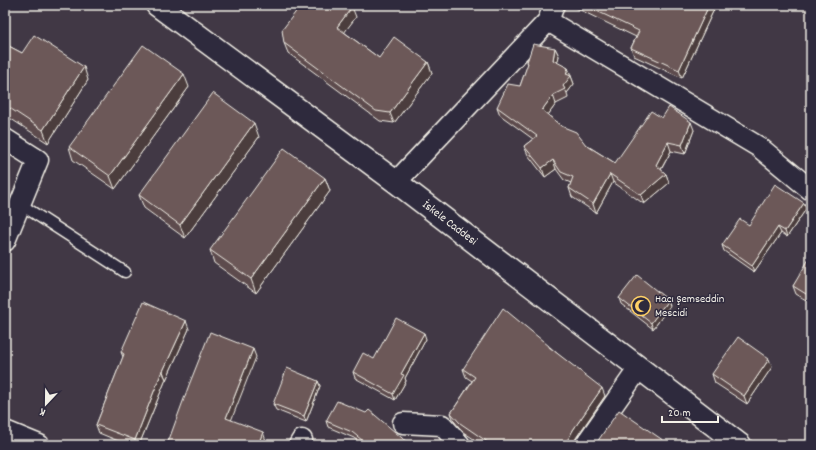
<svg xmlns="http://www.w3.org/2000/svg" width="816" height="450" viewBox="0 0 816 450" font-family="Dekko,sans-serif">
  <style>
    .lines { fill: none; stroke-linecap: round; stroke-linejoin: round }
    .lane-casing { stroke: #f4f1e8; stroke-width: 13 }
    .street-casing { stroke: #f4f1e8; stroke-width: 23 }
    .secondary-casing { stroke: #f4f1e8; stroke-width: 25 }
    .lane { stroke: #2f2a3d; stroke-width: 10 }
    .street { stroke: #2f2a3d; stroke-width: 20 }
    .secondary { stroke: #2f2a3d; stroke-width: 22 }
    .wall { fill: #5d4c4d; stroke: #f4f1e8 }
    .shaded-wall { fill: #4c3e3e; stroke: #f4f1e8 }
    .building { fill: #6c5859; stroke: #f4f1e8 }
    .labels { text-anchor: middle; dominant-baseline: central; stroke-width: 3; stroke-linejoin: round; paint-order: stroke }
    .street-label { font-size: 12px; fill: #f4f1e8; stroke: #2f2a3d }
    .poi-label { font-size: 12px; fill: #f4f1e8; stroke: #2f2a3d; text-anchor: start }
  </style>
  <rect width="100%" height="100%" fill="#413845"/>
  <filter id="ink" filterUnits="userSpaceOnUse"><feTurbulence type="fractalNoise" baseFrequency=".025" numOctaves="2"/><feDisplacementMap in="SourceGraphic" scale="8" xChannelSelector="R" yChannelSelector="G"/><feConvolveMatrix kernelMatrix="1 2 1 2 8 2 1 2 1" color-interpolation-filters="sRGB"/></filter>
  <g filter="url(#ink)">
    <g class="lines">
      <defs>
        <path id="lane" d="M 20,204 L 125,272"/>
        <g id="street">
          <path d="M 548,21 L 759,147 L 811,190"/>
          <path d="M 5,139 L 38,160 L 5,241"/>
          <path d="M 396,182 L 548,21 L 554,5"/>
          <path d="M 403,423 L 442,425 L 460,445"/>
          <path d="M 5,431 L 39,445"/>
          <path d="M 299,445 L 302,440"/>
          <path d="M 585,445 L 639,368"/>
        </g>
        <g id="secondary">
          <path id="s1" d="M 157,5 L 396,182 L 740,445"/>
        </g>
      </defs>
      <use href="#lane" class="lane-casing"/>
      <use href="#street" class="street-casing"/>
      <use href="#secondary" class="secondary-casing"/>
      <use href="#lane" class="lane"/>
      <use href="#street" class="street"/>
      <use href="#secondary" class="secondary"/>
    </g>
    <g class="wall">
      <path d="M 575,5 L 716,5 L 682,78 L 634,56 L 631,48 L 636,37 L 576,8 Z"/>
      <path d="M 356,17 L 344,32 L 379,58 L 428,62 L 432,73 L 394,123 L 380,121 L 288,53 L 284,43 Z"/>
      <path d="M 5,44 L 22,53 L 88,80 L 48,143 L 5,115 Z"/>
      <path d="M 555,48 L 559,56 L 557,63 L 568,68 L 574,84 L 567,93 L 568,98 L 556,104 L 548,115 L 561,126 L 586,145 L 615,163 L 662,118 L 694,130 L 685,154 L 671,151 L 661,170 L 666,174 L 669,183 L 644,204 L 613,182 L 596,213 L 572,197 L 569,188 L 571,183 L 564,180 L 556,169 L 545,177 L 528,155 L 524,146 L 533,139 L 500,115 L 497,107 L 520,86 L 528,64 L 527,62 Z"/>
      <path d="M 189,87 L 115,189 L 73,160 L 69,147 Z"/>
      <path d="M 259,137 L 185,238 L 144,208 L 139,195 Z"/>
      <path d="M 325,178 L 330,191 L 256,293 L 214,263 L 210,250 Z"/>
      <path d="M 806,209 L 787,237 L 781,233 L 754,272 L 724,251 L 722,245 L 749,225 Z"/>
      <path d="M 811,260 L 811,303 L 796,294 L 793,286 Z"/>
      <path d="M 619,298 L 670,306 L 653,329 L 621,304 Z"/>
      <path d="M 189,329 L 166,380 L 166,379 L 139,445 L 128,445 L 99,433 L 96,425 L 123,357 L 121,352 Z"/>
      <path d="M 426,339 L 405,378 L 406,381 L 395,400 L 355,378 L 353,372 L 374,359 Z"/>
      <path d="M 550,347 L 605,396 L 576,438 L 573,445 L 483,445 L 463,432 L 454,421 L 451,413 L 472,381 L 466,377 L 463,369 Z"/>
      <path d="M 772,367 L 747,404 L 715,383 L 712,374 Z"/>
      <path d="M 318,381 L 320,386 L 306,422 L 276,410 L 273,404 Z"/>
      <path d="M 326,421 L 408,443 L 412,445 L 363,445 L 354,438 L 328,427 Z"/>
    </g>
    <g class="shaded-wall">
      <path d="M 709,5 L 716,5 L 682,78 L 679,70 Z"/>
      <path d="M 352,7 L 356,17 L 341,37 L 337,27 Z"/>
      <path d="M 555,48 L 559,56 L 556,69 L 553,60 Z"/>
      <path d="M 428,62 L 432,73 L 394,123 L 390,113 Z"/>
      <path d="M 84,67 L 88,80 L 48,143 L 43,130 Z"/>
      <path d="M 568,68 L 574,84 L 567,93 L 563,86 Z"/>
      <path d="M 184,74 L 189,87 L 115,189 L 110,176 Z"/>
      <path d="M 553,95 L 556,104 L 545,119 L 542,110 Z"/>
      <path d="M 691,122 L 694,130 L 685,154 L 682,145 Z"/>
      <path d="M 254,123 L 259,137 L 185,238 L 180,225 Z"/>
      <path d="M 668,142 L 671,151 L 659,173 L 656,165 Z"/>
      <path d="M 553,160 L 556,169 L 545,177 L 542,168 Z"/>
      <path d="M 610,174 L 613,182 L 596,213 L 593,204 Z"/>
      <path d="M 666,174 L 669,183 L 644,204 L 641,195 Z"/>
      <path d="M 325,178 L 330,191 L 256,293 L 251,279 Z"/>
      <path d="M 804,203 L 806,209 L 787,237 L 785,231 Z"/>
      <path d="M 778,227 L 781,233 L 754,272 L 752,266 Z"/>
      <path d="M 668,300 L 670,306 L 653,329 L 651,323 Z"/>
      <path d="M 186,321 L 189,329 L 166,380 L 163,371 Z"/>
      <path d="M 424,333 L 426,339 L 405,378 L 406,381 L 395,400 L 393,394 L 401,374 Z"/>
      <path d="M 253,349 L 256,357 L 229,426 L 226,418 Z"/>
      <path d="M 769,359 L 772,367 L 747,404 L 744,396 Z"/>
      <path d="M 162,371 L 166,379 L 139,445 L 136,445 L 135,440 Z"/>
      <path d="M 318,381 L 320,386 L 306,422 L 304,416 Z"/>
      <path d="M 602,388 L 605,396 L 576,438 L 574,444 L 573,445 L 564,445 L 573,430 Z"/>
      <path d="M 263,432 L 266,441 L 264,445 L 258,445 Z"/>
    </g>
    <g class="building">
      <path d="M 301,5 L 350,5 L 352,7 L 337,27 L 379,58 L 394,37 L 428,62 L 390,113 L 376,111 L 284,43 L 282,30 Z"/>
      <path d="M 584,5 L 709,5 L 679,70 L 631,48 L 639,31 Z"/>
      <path d="M 34,35 L 84,67 L 43,130 L 5,105 L 5,44 L 22,53 Z"/>
      <path d="M 533,44 L 555,48 L 553,60 L 568,68 L 566,74 L 571,76 L 563,86 L 565,89 L 553,95 L 542,110 L 561,126 L 576,132 L 586,145 L 615,163 L 651,111 L 662,118 L 669,107 L 691,122 L 682,145 L 668,142 L 656,165 L 666,174 L 641,195 L 610,174 L 593,204 L 569,188 L 573,177 L 561,172 L 553,160 L 542,168 L 524,146 L 537,136 L 497,107 L 508,84 L 520,86 L 528,63 L 527,62 Z"/>
      <path d="M 143,45 L 184,74 L 110,176 L 69,147 Z"/>
      <path d="M 213,93 L 254,123 L 180,225 L 139,195 Z"/>
      <path d="M 284,148 L 325,178 L 251,279 L 210,250 Z"/>
      <path d="M 775,184 L 804,203 L 785,231 L 778,227 L 752,266 L 722,245 L 740,219 L 749,225 Z"/>
      <path d="M 809,259 L 811,260 L 811,297 L 793,286 Z"/>
      <path d="M 637,275 L 668,300 L 651,323 L 619,298 Z"/>
      <path d="M 143,302 L 186,321 L 163,371 L 162,371 L 135,440 L 96,425 L 124,354 L 121,352 Z"/>
      <path d="M 503,308 L 549,346 L 549,347 L 602,388 L 573,430 L 570,436 L 564,445 L 561,442 L 559,445 L 492,445 L 460,423 L 451,413 L 475,377 L 463,369 Z"/>
      <path d="M 396,318 L 424,333 L 401,374 L 404,375 L 393,394 L 353,372 L 363,353 L 374,359 Z"/>
      <path d="M 210,332 L 253,349 L 226,418 L 263,432 L 258,445 L 167,445 L 189,385 Z"/>
      <path d="M 738,337 L 769,359 L 744,396 L 712,374 Z"/>
      <path d="M 287,368 L 318,381 L 304,416 L 273,404 Z"/>
      <path d="M 337,401 L 366,413 L 369,410 L 408,443 L 412,445 L 368,445 L 352,432 L 326,421 Z"/>
      <path d="M 619,410 L 670,445 L 595,445 Z"/>
    </g>
  </g>
  <defs>
    <symbol id="mosque-ring" viewBox="-11 -11 22 22"><circle r="9.5" fill="#2f2a3d" stroke="#ffd166" stroke-width="1.5"/><path d="M3.5-4.9A6 6 0 1 0 3.5 4.9A5 5 0 1 1 3.5-4.9Z" fill="#ffd166"/></symbol>
  </defs>
  <g fill-rule="evenodd">
    <use href="#mosque-ring" x="630" y="295" width="22" height="22"/>
  </g>
  <g class="labels">
    <g class="street-label">
      <text stroke="none"><textPath href="#s1" startOffset="365">İskele Caddesi</textPath></text>
    </g>
    <g class="poi-label">
      <text x="655" y="299">Hacı Şemseddin<tspan x="655" dy="14">Mescidi</tspan></text>
    </g>
  </g>
  <rect width="816" height="450" fill="none" stroke="#2f2a3d" stroke-width="20"/>
  <rect x="10" y="10" width="796" height="430" fill="none" stroke="#f4f1e8" stroke-width="1.5" filter="url(#ink)"/>
  <g transform="translate(46 404) rotate(202)" stroke="#2f2a3d" stroke-width="3" paint-order="stroke">
  <path d="M0-3L7 15L0 10L-7 15Z" fill="#f4f1e8"/>
  <text y="-6" font-size="11" font-weight="bold" text-anchor="middle" fill="#f4f1e8">K</text>
  </g>
  <path d="M662 416v6h56v-6" fill="none" stroke="#f4f1e8" stroke-width="2"/>
  <text x="668" y="416" font-size="12" fill="#f4f1e8" stroke="#2f2a3d" stroke-width="3" paint-order="stroke">20 m</text>
</svg>
